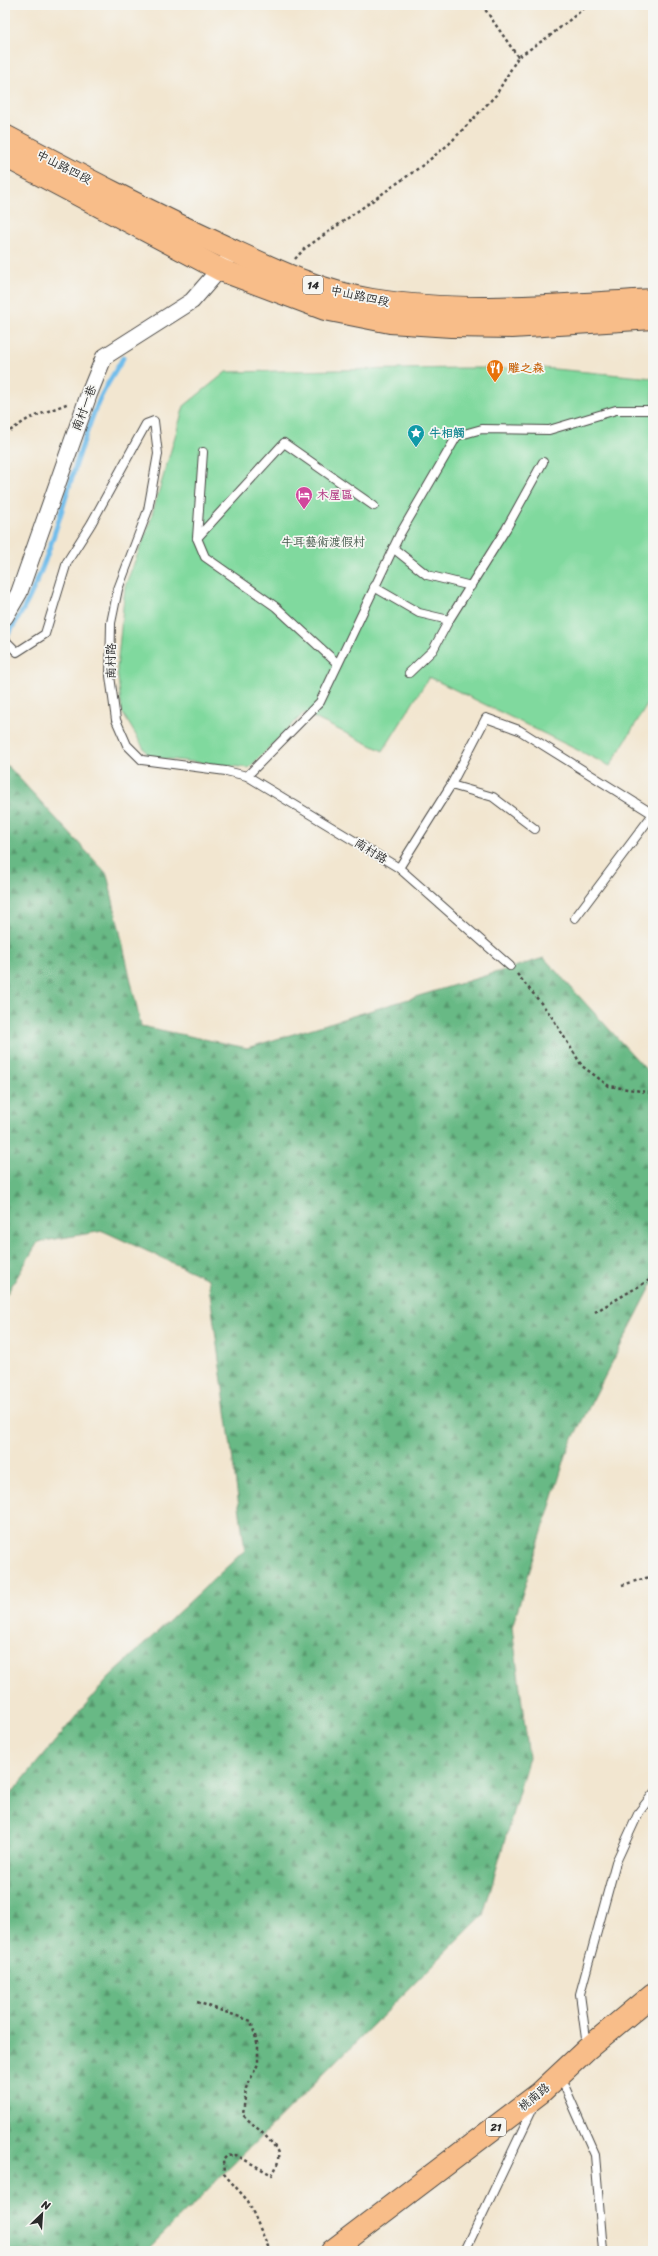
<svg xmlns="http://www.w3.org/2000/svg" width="658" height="2256" viewBox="0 0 658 2256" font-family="Sriracha,'LXGW WenKai TC',sans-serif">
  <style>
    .forest { fill: url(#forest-firs); stroke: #4a7258 }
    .park { fill: #80d99e; stroke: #568264 }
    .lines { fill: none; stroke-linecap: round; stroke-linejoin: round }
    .stream { stroke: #71bdeb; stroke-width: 5 }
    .lane-casing { stroke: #494744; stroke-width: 10 }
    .street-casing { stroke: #494744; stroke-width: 18 }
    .primary-casing { stroke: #494744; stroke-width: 24 }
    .path { stroke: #494744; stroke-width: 2.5; stroke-dasharray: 3 3; stroke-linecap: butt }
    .lane { stroke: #fff; stroke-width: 8 }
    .street { stroke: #fff; stroke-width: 16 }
    .primary { stroke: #f8bd89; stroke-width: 22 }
    .labels { text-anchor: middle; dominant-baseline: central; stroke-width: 3.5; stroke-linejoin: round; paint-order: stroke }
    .shield { fill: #f6f6f2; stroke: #686867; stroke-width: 1 }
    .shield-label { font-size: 11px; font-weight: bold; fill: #2b2b2b }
    .street-label { font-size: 12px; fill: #2b2b2b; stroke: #f6f6f2 }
    .food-label { font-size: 12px; font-weight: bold; fill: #c56008; stroke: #f6f6f2; text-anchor: start }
    .culture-label { font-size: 12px; font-weight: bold; fill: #0d838f; stroke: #f6f6f2; text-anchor: start }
    .hotel-label { font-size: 12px; font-weight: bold; fill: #b23c85; stroke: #f6f6f2; text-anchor: start }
    .park-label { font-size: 12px; fill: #405648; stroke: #f6f6f2 }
  </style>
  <defs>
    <pattern id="forest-firs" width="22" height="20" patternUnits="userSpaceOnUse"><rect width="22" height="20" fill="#68b985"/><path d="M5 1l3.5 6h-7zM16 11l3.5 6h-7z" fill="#56976d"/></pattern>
  </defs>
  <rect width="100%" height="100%" fill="#f6f6f2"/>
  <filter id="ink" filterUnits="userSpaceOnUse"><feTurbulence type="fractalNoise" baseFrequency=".025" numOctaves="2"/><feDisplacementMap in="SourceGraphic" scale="8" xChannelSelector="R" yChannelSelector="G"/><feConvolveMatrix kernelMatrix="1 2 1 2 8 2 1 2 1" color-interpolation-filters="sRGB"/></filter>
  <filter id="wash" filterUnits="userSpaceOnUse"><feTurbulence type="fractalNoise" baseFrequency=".012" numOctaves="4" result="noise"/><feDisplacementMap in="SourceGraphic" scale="16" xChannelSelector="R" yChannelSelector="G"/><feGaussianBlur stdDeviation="0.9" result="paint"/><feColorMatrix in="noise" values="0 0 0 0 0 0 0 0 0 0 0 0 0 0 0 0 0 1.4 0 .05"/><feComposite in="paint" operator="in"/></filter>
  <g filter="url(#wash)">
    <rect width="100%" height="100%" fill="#f2e6d0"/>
    <path class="forest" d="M 7,765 L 107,874 L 141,1026 L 247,1048 L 544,958 L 653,1077 L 653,1283 L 569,1446 L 512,1627 L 529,1757 L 483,1915 L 146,2251 L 5,2251 L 5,1801 L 108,1678 L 245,1550 L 208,1279 L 103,1231 L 38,1242 L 5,1297 L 5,766 Z"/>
    <path class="park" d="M 460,368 L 543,368 L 653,378 L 653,695 L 610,766 L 429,677 L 383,751 L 304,713 L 249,768 L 149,757 L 122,712 L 117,669 L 125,586 L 148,528 L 184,406 L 226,372 Z"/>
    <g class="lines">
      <path class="stream" d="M 5,638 C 53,574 66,477 98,403 C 104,388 115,373 123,358"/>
    </g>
  </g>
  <g filter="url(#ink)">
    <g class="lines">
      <defs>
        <g id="lane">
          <path d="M 203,452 L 197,538 L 205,557 L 276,607 L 337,663"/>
          <path d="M 197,538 L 284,443 L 374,506"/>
          <path d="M 393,548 L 427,575 L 471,586"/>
          <path d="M 374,587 L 419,613 L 449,620"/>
          <path d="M 5,640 L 17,652 L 45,634 L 67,562 L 91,524 L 146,424 L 154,421 L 158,454 L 148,510 L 118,589 L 111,623 L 110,676 L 116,720 L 127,745 L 142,760 L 226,771 L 247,776 L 399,868 L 510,966"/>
          <path d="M 409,673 L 433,650 L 449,620 L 506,529 L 543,462"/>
          <path d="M 247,776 L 320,702 L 400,534 L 457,436 L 482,429 L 549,430 L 616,410 L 653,410"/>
          <path d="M 451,785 L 493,797 L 535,829"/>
          <path d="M 399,868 L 451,785 L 486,718 L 519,730 L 653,814 L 575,918"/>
          <path d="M 587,2046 L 580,1994 L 616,1862 L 639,1812 L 653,1794"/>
          <path d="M 560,2076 L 595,2155 L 603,2251"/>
          <path d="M 465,2251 L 534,2106"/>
        </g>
        <path id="street" d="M 5,617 L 19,593 L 89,394 L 104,357 L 192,301 L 226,262"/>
        <g id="primary">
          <path d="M 5,136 C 77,174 149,212 223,246 C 271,268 319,292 372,300 C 465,315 559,305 653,300"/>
          <path d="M 5,156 L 221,270 L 325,309 L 390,322 L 451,326 L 512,327 L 653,318"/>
          <path d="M 332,2251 L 540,2093 L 587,2049 L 653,1994"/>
        </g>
      </defs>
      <use href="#lane" class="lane-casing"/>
      <use href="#street" class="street-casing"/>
      <use href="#primary" class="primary-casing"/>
      <g class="path">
        <path d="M 482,5 L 518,57"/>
        <path d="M 295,259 L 304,249 L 423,165 L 449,144 L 496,95 L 518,57 L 551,35 L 588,5"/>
        <path d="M 5,434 L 28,419 L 69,403"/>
        <path d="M 517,974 L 550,1014 L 582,1066 L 609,1086 L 653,1093"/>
        <path d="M 595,1312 L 653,1278"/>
        <path d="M 622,1585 L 653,1576"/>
        <path d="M 197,2002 L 251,2021 L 258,2046 L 258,2064 L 246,2088 L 243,2115 C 251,2123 277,2144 278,2154 C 279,2163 276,2168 272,2175 L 236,2155 L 227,2156 L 223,2160 L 224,2174 L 248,2201 L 270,2251"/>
      </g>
      <use href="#lane" class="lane"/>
      <use href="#street" class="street"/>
      <use href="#primary" class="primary"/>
    </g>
  </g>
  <defs>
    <symbol id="restaurant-pin" viewBox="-11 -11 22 30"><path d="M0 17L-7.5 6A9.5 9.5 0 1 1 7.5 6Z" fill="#e8710a" stroke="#f6f6f2"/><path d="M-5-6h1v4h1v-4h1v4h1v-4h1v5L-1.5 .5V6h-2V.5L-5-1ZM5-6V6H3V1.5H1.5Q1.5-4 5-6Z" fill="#fff"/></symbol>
    <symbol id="sight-pin" viewBox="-11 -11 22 30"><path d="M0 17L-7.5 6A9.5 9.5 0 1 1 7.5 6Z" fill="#0f9aa8" stroke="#f6f6f2"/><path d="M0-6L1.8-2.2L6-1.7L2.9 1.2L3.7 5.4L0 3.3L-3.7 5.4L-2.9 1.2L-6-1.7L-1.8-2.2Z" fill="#fff"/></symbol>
    <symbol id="hotel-pin" viewBox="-11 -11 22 30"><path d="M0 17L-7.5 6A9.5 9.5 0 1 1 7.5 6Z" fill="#d1479c" stroke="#f6f6f2"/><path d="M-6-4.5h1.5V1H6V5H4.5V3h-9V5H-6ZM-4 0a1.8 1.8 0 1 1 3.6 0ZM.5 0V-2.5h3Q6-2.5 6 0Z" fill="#fff"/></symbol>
  </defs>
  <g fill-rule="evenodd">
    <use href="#restaurant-pin" x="485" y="358" width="20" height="27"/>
    <use href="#sight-pin" x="406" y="423" width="20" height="27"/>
    <use href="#hotel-pin" x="294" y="485" width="20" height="27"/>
  </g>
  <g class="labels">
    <g class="shield">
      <rect x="303" y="276" width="20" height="18" rx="3"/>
      <rect x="486" y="2118" width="20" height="18" rx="3"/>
    </g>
    <g class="shield-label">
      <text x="313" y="285">14</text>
      <text x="496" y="2127">21</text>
    </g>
    <g class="street-label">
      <text transform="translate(64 167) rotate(27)">中山路四段</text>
      <text transform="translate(360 296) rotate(12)">中山路四段</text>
      <text transform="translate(84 408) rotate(-69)">南村一巷</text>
      <text transform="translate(111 661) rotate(-90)">南村路</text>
      <text transform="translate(371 851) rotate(32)">南村路</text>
      <text transform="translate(534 2097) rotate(-39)">桃南路</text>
    </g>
    <g class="food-label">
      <text x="508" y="368">雕之森</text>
    </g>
    <g class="culture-label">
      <text x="429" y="433">牛相觸</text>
    </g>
    <g class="hotel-label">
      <text x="317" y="495">木屋區</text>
    </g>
    <g class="park-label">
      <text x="323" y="542">牛耳藝術渡假村</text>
    </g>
  </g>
  <rect width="658" height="2256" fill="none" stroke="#f6f6f2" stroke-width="20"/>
  <g transform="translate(42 2214) rotate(25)" stroke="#f6f6f2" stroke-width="3" paint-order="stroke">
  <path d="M0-3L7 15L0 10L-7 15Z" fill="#2b2b2b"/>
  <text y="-6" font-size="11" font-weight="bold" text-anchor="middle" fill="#2b2b2b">N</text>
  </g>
</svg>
